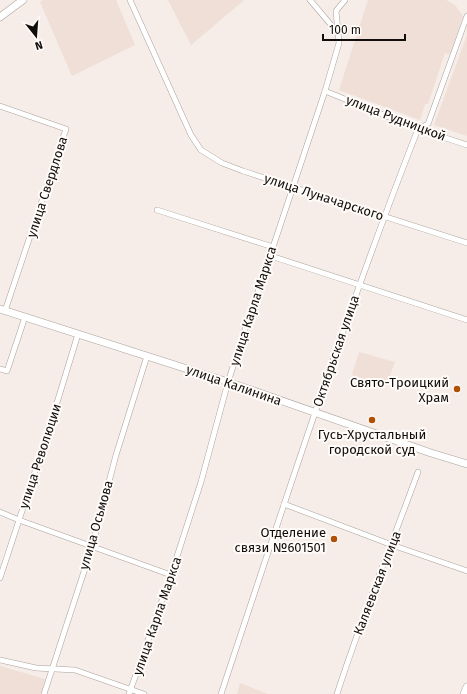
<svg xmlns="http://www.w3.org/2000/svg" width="467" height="694" viewBox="0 0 467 694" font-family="'Fira Sans',sans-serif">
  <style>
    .built { fill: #efdfd6 }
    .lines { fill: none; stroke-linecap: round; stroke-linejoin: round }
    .street-casing { stroke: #aaa29d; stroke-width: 6 }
    .secondary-casing { stroke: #aaa29d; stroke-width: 8 }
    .street { stroke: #fff; stroke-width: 5 }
    .secondary { stroke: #fff; stroke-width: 7 }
    .poi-dot { fill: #af5002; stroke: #fffbf9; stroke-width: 1.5 }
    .labels { text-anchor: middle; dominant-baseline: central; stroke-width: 4; stroke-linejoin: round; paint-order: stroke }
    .street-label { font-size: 13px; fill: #100d0b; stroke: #fffbf9 }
    .poi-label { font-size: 13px; fill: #100d0b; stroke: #fffbf9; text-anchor: end }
  </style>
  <rect width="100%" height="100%" fill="#f6ece8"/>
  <g class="built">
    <path d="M 43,0 L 116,0 L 135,45 L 72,76 L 40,2 Z"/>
    <path d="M 168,0 L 244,0 L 191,45 Z"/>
    <path d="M 368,0 L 446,0 L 455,5 L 463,16 L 450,54 L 445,53 L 428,104 L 425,104 L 420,120 L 339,90 Z"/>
    <path d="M 467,35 L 467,136 L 434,125 Z"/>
    <path d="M 359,352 L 395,362 L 386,386 L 352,375 Z"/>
    <path d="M 0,666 L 45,679 L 41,694 L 0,694 Z"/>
    <path d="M 240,683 L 268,694 L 237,694 Z"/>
  </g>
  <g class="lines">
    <defs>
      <g id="street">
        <path d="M 130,0 L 191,135 L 201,150 L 222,163 L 243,171 L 467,243"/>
        <path d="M 310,0 L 338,33"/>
        <path d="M 325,91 L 418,129 L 467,145"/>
        <path d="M 0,106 L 66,129 L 5,311"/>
        <path d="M 157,210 L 273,247"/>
        <path d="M 271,256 L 467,320"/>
        <path d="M 0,369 L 7,371 L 25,317"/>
        <path d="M 284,504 L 392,545 L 467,571"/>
        <path d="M 0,512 L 19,520 L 171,575"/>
        <path d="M 0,578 L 48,432 L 78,334"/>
        <path d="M 0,660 L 36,668 L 75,670 L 144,694"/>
        <path d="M 44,694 L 92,547 L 116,455 L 147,356"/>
        <path d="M 129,694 L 171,575 L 201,482 L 228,382 L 249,317 L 271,256 L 273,247 L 325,91 L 339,43 L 336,11 L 345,0"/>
        <path d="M 221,694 C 284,505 345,315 418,129 L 428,124 L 467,16"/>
        <path d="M 337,694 C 361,619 391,546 418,472"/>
      </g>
      <g id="secondary">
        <path d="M 0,17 L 23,0"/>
        <path d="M 0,309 L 228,382 L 431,453 L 467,464"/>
        <path d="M 464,694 L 467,687"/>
      </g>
    </defs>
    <use href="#street" class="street-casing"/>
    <use href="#secondary" class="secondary-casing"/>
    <use href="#street" class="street"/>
    <use href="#secondary" class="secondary"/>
  </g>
  <g class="poi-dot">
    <circle cx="457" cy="389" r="4"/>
    <circle cx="372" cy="420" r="4"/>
    <circle cx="334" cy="539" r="4"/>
  </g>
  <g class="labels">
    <g class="street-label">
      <text transform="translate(396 118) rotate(21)">улица Рудницкой</text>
      <text transform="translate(47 187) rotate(-72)">улица Свердлова</text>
      <text transform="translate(324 197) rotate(18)">улица Луначарского</text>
      <text transform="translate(253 306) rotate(-72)">улица Карла Маркса</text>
      <text transform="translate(336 351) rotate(-71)">Октябрьская улица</text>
      <text transform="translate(234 385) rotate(19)">улица Калинина</text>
      <text transform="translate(40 456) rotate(-72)">улица Революции</text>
      <text transform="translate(96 525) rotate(-74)">улица Осьмова</text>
      <text transform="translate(377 583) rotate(-69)">Каляевская улица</text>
      <text transform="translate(157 616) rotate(-71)">улица Карла Маркса</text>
    </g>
    <g class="poi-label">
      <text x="449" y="382">Свято-Троицкий<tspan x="449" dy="15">Храм</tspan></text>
      <text x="372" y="434" text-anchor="middle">Гусь-Хрустальный<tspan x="372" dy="15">городской суд</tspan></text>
      <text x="326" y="532">Отделение<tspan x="326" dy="15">связи №601501</tspan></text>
    </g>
  </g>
  <g transform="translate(36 36) rotate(163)" stroke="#fffbf9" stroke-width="3" paint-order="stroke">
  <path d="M0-3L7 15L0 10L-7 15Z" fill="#100d0b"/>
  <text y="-6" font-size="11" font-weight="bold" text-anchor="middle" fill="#100d0b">N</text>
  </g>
  <path d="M323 34v6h82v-6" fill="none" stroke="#100d0b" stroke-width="2"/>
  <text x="329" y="34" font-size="12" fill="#100d0b" stroke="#fffbf9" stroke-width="3" paint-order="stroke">100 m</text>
</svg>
